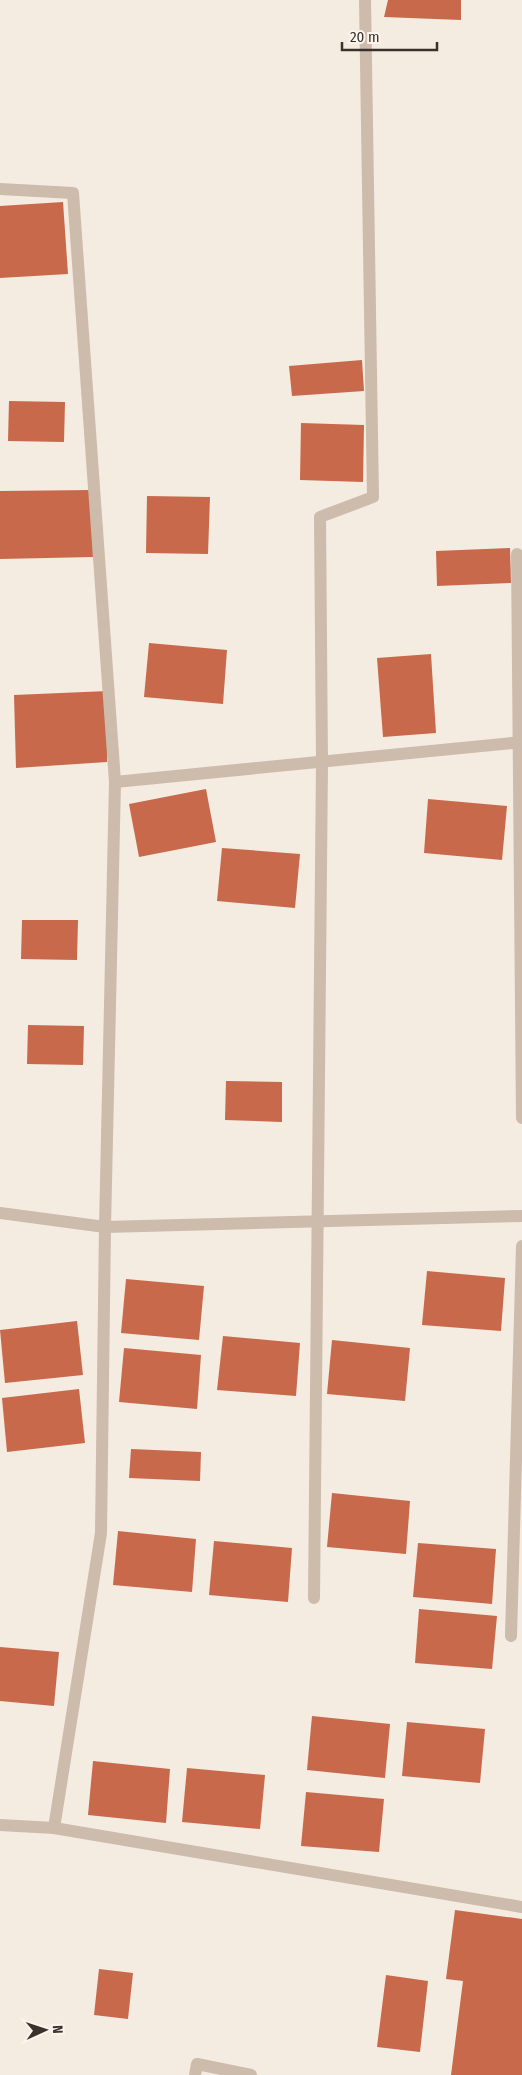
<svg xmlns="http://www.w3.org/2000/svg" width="522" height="2075" viewBox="0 0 522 2075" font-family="'Fira Sans Condensed',sans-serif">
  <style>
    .building { fill: #c8694b }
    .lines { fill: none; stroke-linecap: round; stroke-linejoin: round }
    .minor { stroke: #cdbbac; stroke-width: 12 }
  </style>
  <rect width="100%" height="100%" fill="#f4ebe1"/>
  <g class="building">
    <path d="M 388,0 L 461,0 L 461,20 L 384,17 Z"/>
    <path d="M 63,202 L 68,274 L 0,278 L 0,206 Z"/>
    <path d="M 362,360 L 364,391 L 292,396 L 289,366 Z"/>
    <path d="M 9,401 L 65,402 L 64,442 L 8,441 Z"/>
    <path d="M 301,423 L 364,425 L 363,482 L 300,480 Z"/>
    <path d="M 92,490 L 93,557 L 0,559 L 0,491 Z"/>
    <path d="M 147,496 L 210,497 L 208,554 L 146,553 Z"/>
    <path d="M 510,548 L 511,583 L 437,586 L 436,551 Z"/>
    <path d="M 149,643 L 227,650 L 223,704 L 144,697 Z"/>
    <path d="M 431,654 L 436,733 L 383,737 L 377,658 Z"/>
    <path d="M 108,691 L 107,762 L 16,768 L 14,695 Z"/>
    <path d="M 206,789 L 216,842 L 139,857 L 129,804 Z"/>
    <path d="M 428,799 L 507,806 L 502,860 L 424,853 Z"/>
    <path d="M 222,848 L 300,854 L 295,908 L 217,901 Z"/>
    <path d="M 22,920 L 78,920 L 77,960 L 21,959 Z"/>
    <path d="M 28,1025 L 84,1026 L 83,1065 L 27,1064 Z"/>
    <path d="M 226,1081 L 282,1082 L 282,1122 L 225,1120 Z"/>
    <path d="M 427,1271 L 505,1278 L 501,1331 L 422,1325 Z"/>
    <path d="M 126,1279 L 204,1286 L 199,1340 L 121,1333 Z"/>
    <path d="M 77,1321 L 83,1375 L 5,1383 L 0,1330 Z"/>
    <path d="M 223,1336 L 300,1343 L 296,1396 L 217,1390 Z"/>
    <path d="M 332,1340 L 410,1348 L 405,1401 L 327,1394 Z"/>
    <path d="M 124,1348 L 201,1355 L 197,1409 L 119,1402 Z"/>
    <path d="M 79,1389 L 85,1443 L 7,1452 L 2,1398 Z"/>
    <path d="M 131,1449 L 201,1452 L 200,1481 L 129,1478 Z"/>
    <path d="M 332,1493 L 410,1501 L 406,1554 L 327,1547 Z"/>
    <path d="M 118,1531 L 196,1539 L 192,1592 L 113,1585 Z"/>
    <path d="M 214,1541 L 292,1548 L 288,1602 L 209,1595 Z"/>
    <path d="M 418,1543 L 496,1549 L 492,1604 L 413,1597 Z"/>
    <path d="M 419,1609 L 497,1616 L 492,1669 L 415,1663 Z"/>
    <path d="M 0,1647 L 59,1652 L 54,1706 L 0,1701 Z"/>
    <path d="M 312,1716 L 390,1724 L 385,1778 L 307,1770 Z"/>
    <path d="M 407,1722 L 485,1729 L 480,1783 L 402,1776 Z"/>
    <path d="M 93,1761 L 170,1769 L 166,1823 L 88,1815 Z"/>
    <path d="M 187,1768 L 265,1775 L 260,1829 L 182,1822 Z"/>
    <path d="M 306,1792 L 384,1799 L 379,1852 L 301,1846 Z"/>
    <path d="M 455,1910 L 522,1919 L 522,2075 L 451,2075 L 463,1981 L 446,1979 Z"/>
    <path d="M 99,1969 L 133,1973 L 128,2019 L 94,2015 Z"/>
    <path d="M 386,1975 L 428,1981 L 420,2052 L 377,2047 Z"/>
  </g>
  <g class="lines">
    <g class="minor">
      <path d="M 0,189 L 73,193 L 115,782 L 105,1227 L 101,1533 L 54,1828 L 522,1907"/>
      <path d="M 517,554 L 522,1118"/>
      <path d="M 115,782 L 522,742"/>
      <path d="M 0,1213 L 105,1227 L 522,1216"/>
      <path d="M 314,1598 L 322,763 L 320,517 L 373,497 L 365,0"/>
      <path d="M 511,1636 L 522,1246"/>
      <path d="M 0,1825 L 54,1828"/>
      <path d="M 195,2075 L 197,2064 L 251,2075"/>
    </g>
  </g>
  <g transform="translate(45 2030) rotate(87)" stroke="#fbf5ee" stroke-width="4" paint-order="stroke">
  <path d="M0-4L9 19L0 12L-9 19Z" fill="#3b302b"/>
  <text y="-8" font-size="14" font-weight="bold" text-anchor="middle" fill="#3b302b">N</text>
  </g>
  <path d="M342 42v8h95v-8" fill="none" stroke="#3b302b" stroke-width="2.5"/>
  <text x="350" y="42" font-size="15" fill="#3b302b" stroke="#fbf5ee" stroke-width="4" paint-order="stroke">20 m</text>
</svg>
